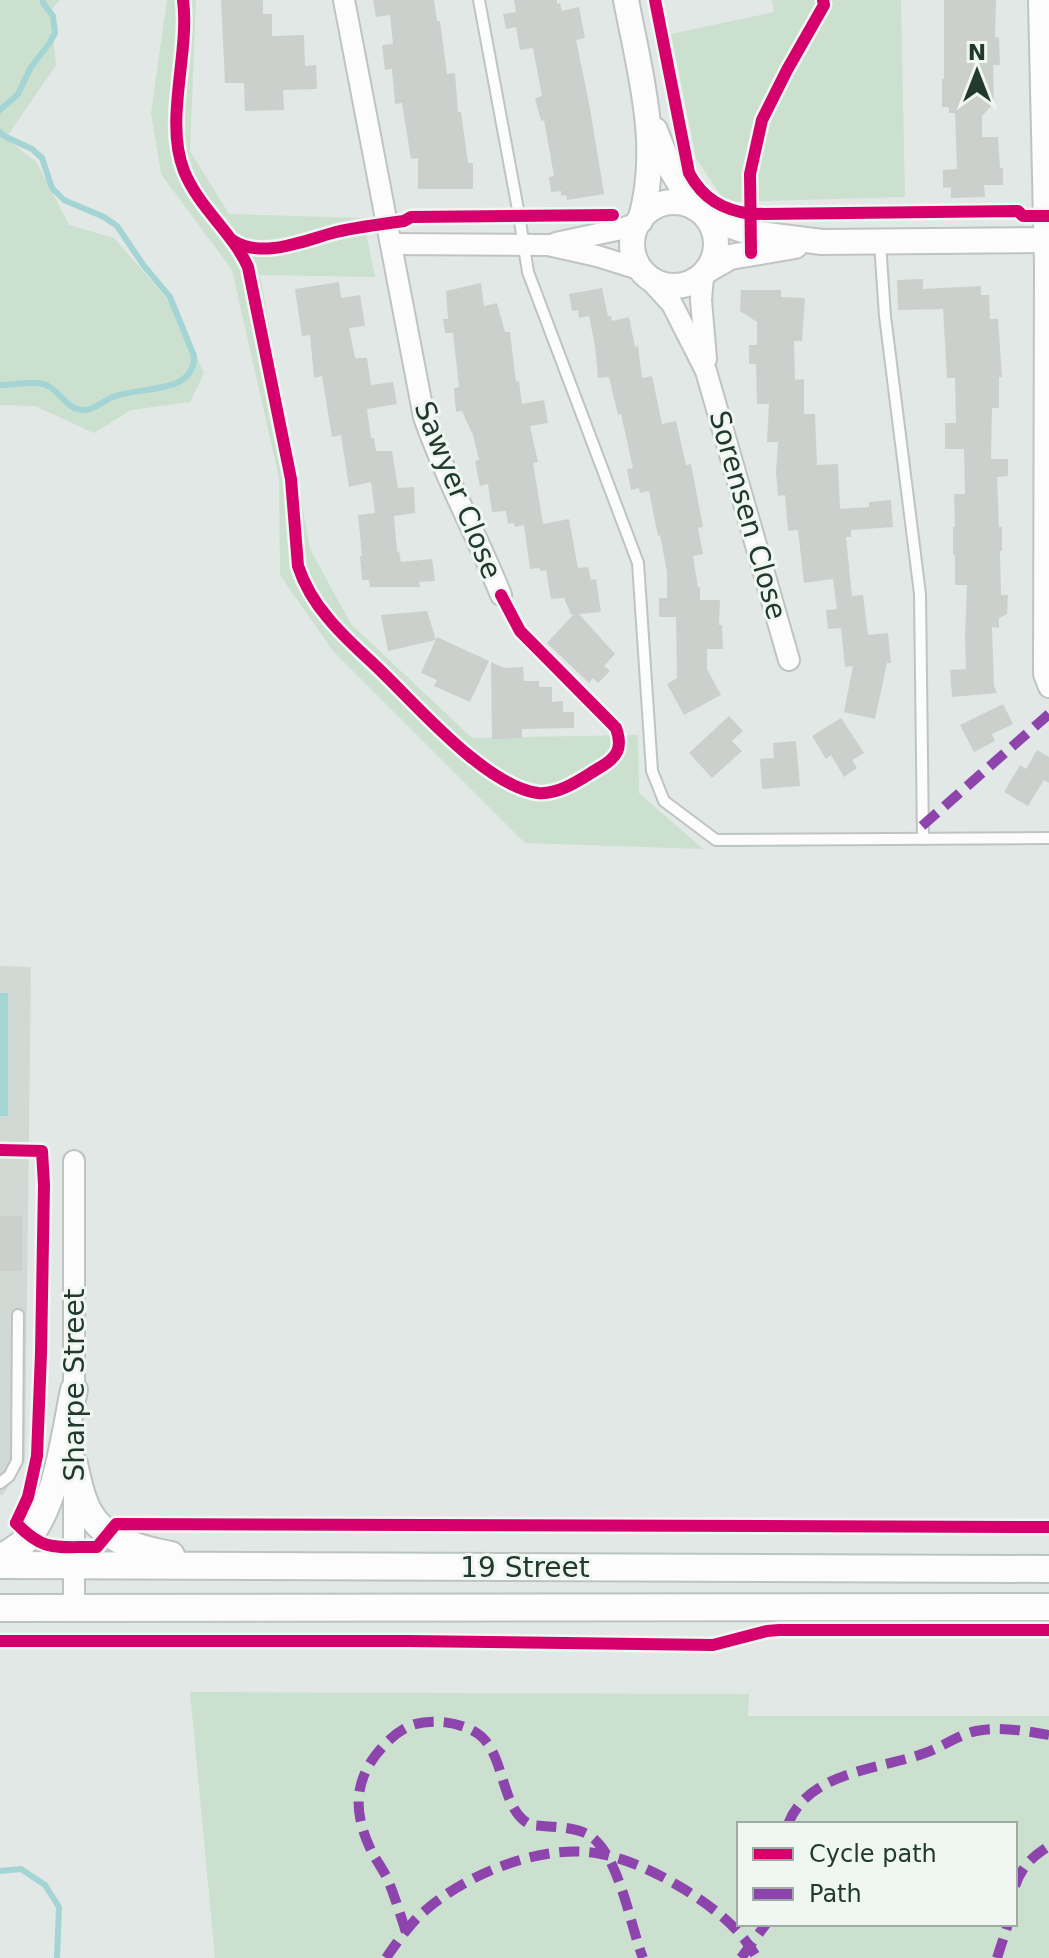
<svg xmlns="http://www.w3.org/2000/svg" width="1049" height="1958" viewBox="0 0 1049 1958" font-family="'DejaVu Sans',sans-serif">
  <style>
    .built { fill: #d0d9d4 }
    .green { fill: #cbe0cf; fill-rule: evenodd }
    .water { fill: #a4d5d4 }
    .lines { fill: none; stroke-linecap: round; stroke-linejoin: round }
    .stream { stroke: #a4d5d4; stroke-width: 6 }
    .building { fill: #cbd0cd }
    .service-casing { stroke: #bfc4c2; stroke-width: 14 }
    .minor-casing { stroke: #bfc4c2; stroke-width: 24 }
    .tertiary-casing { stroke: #bfc4c2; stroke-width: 28 }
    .secondary-casing { stroke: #bcc4c0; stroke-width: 30 }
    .service { stroke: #fbfcfb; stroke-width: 10 }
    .minor { stroke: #fbfcfb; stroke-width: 20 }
    .tertiary { stroke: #fbfcfb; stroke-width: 24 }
    .secondary { stroke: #fbfcfb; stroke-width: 26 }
    .quiet { stroke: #8e44ad; stroke-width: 10; stroke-dasharray: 20 10; stroke-linecap: butt }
    .cycleway-casing { stroke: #f0f7f2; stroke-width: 17 }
    .cycleway { stroke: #d6006c; stroke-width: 12 }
    .labels { text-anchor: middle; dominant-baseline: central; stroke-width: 6; stroke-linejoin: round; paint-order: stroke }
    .street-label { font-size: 28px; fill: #21392f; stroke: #f0f7f2 }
  </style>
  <rect width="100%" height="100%" fill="#e2e8e5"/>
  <path class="built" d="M 0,966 L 31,967 L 25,1459 L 3,1495 L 0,1495 Z"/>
  <g class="green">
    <path d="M 0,0 L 60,0 L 50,11 L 56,65 L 6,138 L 37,163 L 69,225 L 114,238 L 173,306 L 204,373 L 190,402 L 131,410 L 94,433 L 35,406 L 0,405 Z"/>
    <path d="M 167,0 L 196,0 L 190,151 L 229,214 L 363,218 L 375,277 L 260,275 L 310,549 L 351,624 L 472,738 L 638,735 L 639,793 L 703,849 L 525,843 L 333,651 L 280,575 L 279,478 L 232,270 L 161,174 L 151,113 Z"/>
    <path d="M 772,0 L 901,0 L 905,197 L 725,202 L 696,158 L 671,34 L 774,12 Z"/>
    <path d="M 190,1692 L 749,1694 L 748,1716 L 1049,1716 L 1049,1958 L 215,1958 ZM 739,1824 L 1015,1824 L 1015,1924 L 739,1924 Z"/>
  </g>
  <rect class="water" x="0" y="993" width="8" height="123"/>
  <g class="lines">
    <g class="stream">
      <path d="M 0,110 L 18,94 L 31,67 L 49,44 L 55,33 L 53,16 L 43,3 L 43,0"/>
      <path d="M 0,132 L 4,136 L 32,149 L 42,158 L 52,188 L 64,200 L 104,217 L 117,226 L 144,266 L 170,297 L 194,356 C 195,395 139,386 113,397 C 104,400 95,410 85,410 C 66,411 60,389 44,384 C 31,381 13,385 0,385"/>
      <path d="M 0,1871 L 21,1869 L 45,1885 L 59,1907 L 57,1958"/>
    </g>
  </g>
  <g class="building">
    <path d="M 221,0 L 263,0 L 263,14 L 272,14 L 272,36 L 304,35 L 305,66 L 316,65 L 317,89 L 283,90 L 284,110 L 245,111 L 244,83 L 225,83 Z"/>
    <path d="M 373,0 L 434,0 L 437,21 L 440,21 L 447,74 L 455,73 L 458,112 L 461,112 L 468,163 L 473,163 L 473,189 L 418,189 L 418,158 L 411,159 L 402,103 L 395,104 L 392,69 L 385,70 L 382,45 L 393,44 L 390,15 L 376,17 Z"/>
    <path d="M 514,0 L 557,0 L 557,4 L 560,3 L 562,11 L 579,7 L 585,38 L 576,40 L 590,108 L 604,194 L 567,200 L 566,195 L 561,196 L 561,191 L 551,192 L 549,177 L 554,176 L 544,120 L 541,121 L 535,98 L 542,96 L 533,48 L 520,50 L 516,27 L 506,29 L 503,14 L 516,12 Z"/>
    <path d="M 944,0 L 996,0 L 995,37 L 999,37 L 1000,65 L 993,65 L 994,103 L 982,116 L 982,137 L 998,137 L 1000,168 L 1003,168 L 1003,185 L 984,185 L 985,197 L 951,198 L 951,187 L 943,188 L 943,170 L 957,169 L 955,113 L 949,113 L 949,107 L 942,107 L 942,79 L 944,79 Z"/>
    <path d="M 923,279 L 923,289 L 981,286 L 981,295 L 989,295 L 990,319 L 998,319 L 1002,377 L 999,377 L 999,408 L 992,408 L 991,459 L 1008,459 L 1008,476 L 997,477 L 999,527 L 1002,527 L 1002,551 L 1000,551 L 1001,595 L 1008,595 L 1007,614 L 999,618 L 999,628 L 992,627 L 994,686 L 997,693 L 952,697 L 950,670 L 966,669 L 965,637 L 967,585 L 955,585 L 955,555 L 953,555 L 953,527 L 955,527 L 954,494 L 965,494 L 964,449 L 945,449 L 945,423 L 956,423 L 955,378 L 947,378 L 943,309 L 898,310 L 897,280 Z"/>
    <path d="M 339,282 L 341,298 L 360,295 L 365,326 L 349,328 L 355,358 L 367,358 L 371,385 L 393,382 L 397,404 L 367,409 L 371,438 L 374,438 L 376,451 L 392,451 L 398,488 L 414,487 L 415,513 L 394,516 L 397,552 L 399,551 L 401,562 L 432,559 L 435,581 L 419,582 L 420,587 L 370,587 L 369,580 L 362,580 L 360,556 L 362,556 L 358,515 L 375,513 L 371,482 L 349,487 L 341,435 L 332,437 L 322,376 L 314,378 L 310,335 L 302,336 L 295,289 Z"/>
    <path d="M 481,283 L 484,306 L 497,303 L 505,332 L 510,332 L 516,382 L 519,381 L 522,404 L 544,400 L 548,423 L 530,426 L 538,462 L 533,463 L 543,524 L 569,519 L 578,568 L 588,567 L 591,580 L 596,579 L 601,612 L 579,614 L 615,654 L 604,666 L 610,671 L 598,683 L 593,678 L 589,683 L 547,643 L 574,614 L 571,615 L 564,598 L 551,599 L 546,570 L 541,571 L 539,568 L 530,569 L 524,525 L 515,527 L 514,523 L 508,524 L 506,511 L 492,512 L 488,484 L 480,486 L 475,461 L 479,460 L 473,435 L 462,411 L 456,412 L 454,388 L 459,387 L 453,333 L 445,333 L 443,319 L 448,319 L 446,291 Z"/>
    <path d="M 602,288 L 608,316 L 611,316 L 612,321 L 629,317 L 635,347 L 638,346 L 642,378 L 652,376 L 662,424 L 676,421 L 686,465 L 691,464 L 703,527 L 698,528 L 703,554 L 693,556 L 698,587 L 700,587 L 700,600 L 720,600 L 719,625 L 722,625 L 723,649 L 707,649 L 707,669 L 721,695 L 684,715 L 667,684 L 677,678 L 676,617 L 659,617 L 659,598 L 667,598 L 667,572 L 660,535 L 658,536 L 649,491 L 640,493 L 639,488 L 631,490 L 627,469 L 633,468 L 621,414 L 618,415 L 609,377 L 598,378 L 595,346 L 589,316 L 579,318 L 578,310 L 572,311 L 569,294 Z"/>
    <path d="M 741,290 L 781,290 L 781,297 L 805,298 L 802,341 L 794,341 L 795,380 L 804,379 L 804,414 L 815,414 L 817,465 L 838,464 L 840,509 L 869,507 L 869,502 L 891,500 L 893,527 L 851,530 L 851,537 L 846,537 L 852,596 L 863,595 L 868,635 L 888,633 L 891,663 L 887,663 L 875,719 L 844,712 L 853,666 L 845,667 L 841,628 L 828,629 L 826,610 L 837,609 L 833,579 L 804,583 L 798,530 L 788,531 L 785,495 L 778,496 L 776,472 L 778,442 L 767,442 L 769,404 L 757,404 L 756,364 L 749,364 L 749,345 L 757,345 L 757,322 L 740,311 Z"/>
    <path d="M 427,611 L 436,640 L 388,651 L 381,615 Z"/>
    <path d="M 437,637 L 489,661 L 470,702 L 434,686 L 437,680 L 421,673 Z"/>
    <path d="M 491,662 L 504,668 L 523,667 L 524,681 L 539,681 L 539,687 L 552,687 L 552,702 L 563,701 L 563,712 L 574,712 L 574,728 L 522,729 L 522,738 L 492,739 Z"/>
    <path d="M 1003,704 L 1013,724 L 992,734 L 995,741 L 974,752 L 960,725 Z"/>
    <path d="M 729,716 L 743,731 L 732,741 L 742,751 L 712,778 L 689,753 Z"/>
    <path d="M 841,718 L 864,753 L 852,760 L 857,768 L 844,777 L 831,755 L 826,759 L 812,736 Z"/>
    <path d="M 796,741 L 800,786 L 762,789 L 760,759 L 774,758 L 773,743 Z"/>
    <path d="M 1037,750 L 1049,757 L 1049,783 L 1044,780 L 1028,806 L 1004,792 L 1020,765 L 1026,769 Z"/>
    <rect x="0" y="1216" width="22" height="55"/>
  </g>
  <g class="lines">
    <defs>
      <g id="service">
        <path d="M 479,0 L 519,215 L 528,272 L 638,563 L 652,771 L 664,801 L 716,840 L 1049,838"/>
        <path d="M 880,243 L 885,316 L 920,594 L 923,839"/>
        <path d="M 0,1483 L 9,1476 L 17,1461 L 18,1315"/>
      </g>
      <g id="minor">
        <path d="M 344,0 L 424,417 C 445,478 477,535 501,595"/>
        <path d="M 1039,0 L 1045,264 L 1044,674 L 1049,687"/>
        <path d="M 556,243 L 621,229 L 638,223"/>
        <path d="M 391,244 L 548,245 L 597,256 L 642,270"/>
        <path d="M 703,276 L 701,300 L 706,359"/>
        <path d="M 651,281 L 672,304 L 706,371 L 789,660"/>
        <path d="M 74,1161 L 74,1405"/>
        <path d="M 74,1485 L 74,1608"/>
      </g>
      <g id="tertiary">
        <path d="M 626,0 C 640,73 662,148 640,221"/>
        <path d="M 655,130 L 669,166 L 694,207"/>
        <circle cx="674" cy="244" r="42"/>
        <path d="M 710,219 L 751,233 L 822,242 L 1049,240"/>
        <path d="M 709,269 L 730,257 L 795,246"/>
      </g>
      <g id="secondary">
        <path d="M 74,1464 C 77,1476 79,1489 84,1501 C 97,1539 135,1548 171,1555"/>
        <path d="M 0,1558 C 11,1552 23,1545 30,1535 C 57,1501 65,1433 74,1390"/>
        <path d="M 0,1565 L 1049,1569"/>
        <path d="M 0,1608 L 1049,1607"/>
      </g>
    </defs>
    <use href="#service" class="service-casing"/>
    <use href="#minor" class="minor-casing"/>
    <use href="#tertiary" class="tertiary-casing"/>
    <use href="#secondary" class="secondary-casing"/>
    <use href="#service" class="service"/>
    <use href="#minor" class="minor"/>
    <use href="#tertiary" class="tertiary"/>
    <use href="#secondary" class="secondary"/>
    <g class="quiet">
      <path d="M 922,826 L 1049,714"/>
      <path d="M 788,1824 C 809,1771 878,1770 925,1753 C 942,1747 958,1735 976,1731 C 999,1726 1026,1731 1049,1735"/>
      <path d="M 1015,1886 C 1022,1866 1032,1857 1049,1846"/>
      <path d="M 406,1932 C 400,1914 395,1897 388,1880 C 383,1869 375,1859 370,1848 C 355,1815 353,1786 375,1756 C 385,1743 397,1731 412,1725 C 433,1718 465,1722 482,1737 C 506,1760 501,1811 531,1825 C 549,1827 571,1826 587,1834 C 619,1851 630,1926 643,1958"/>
      <path d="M 386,1958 C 395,1945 405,1931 416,1919 C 458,1877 537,1844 596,1853 C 627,1858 660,1874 687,1891 C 714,1908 741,1929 757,1958"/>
      <path d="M 741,1958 L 766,1924"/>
      <path d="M 997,1958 L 1008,1924"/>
    </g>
    <defs>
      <g id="cycleway">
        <path d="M 183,0 C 190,53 164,121 184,171 C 199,208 232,232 248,267 L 291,479 L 298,566 C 304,584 315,603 328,618 C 345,639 366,656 385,675 C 421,710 487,786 538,793 C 560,795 582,778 599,768 C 618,757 623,748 616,728 L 520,631 L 501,595"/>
        <path d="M 655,0 L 689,173 C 703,199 723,210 751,214 L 1018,211 L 1023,216 L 1049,216"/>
        <path d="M 232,240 C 262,260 305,240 336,232 C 358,227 381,224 404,221 L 411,217 L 613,215"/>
        <path d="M 751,253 L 750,174 L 762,120 L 787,70 L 824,5 L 823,0"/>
        <path d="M 0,1150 L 42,1151 L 44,1185 L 41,1353 L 37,1456 L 28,1497 L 16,1523"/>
        <path d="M 16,1523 C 43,1551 54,1547 91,1547 L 97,1547 L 116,1524 L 1049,1527"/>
        <path d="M 0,1641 L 408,1641 L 713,1645 L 767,1631 L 779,1630 L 1049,1630"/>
      </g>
    </defs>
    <use href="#cycleway" class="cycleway-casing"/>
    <use href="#cycleway" class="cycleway"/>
  </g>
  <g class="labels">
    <g class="street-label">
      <text transform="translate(458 490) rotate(68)">Sawyer Close</text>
      <text transform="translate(748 515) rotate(74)">Sorensen Close</text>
      <text transform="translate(74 1385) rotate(-90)">Sharpe Street</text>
      <text x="525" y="1567">19 Street</text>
    </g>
  </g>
  <rect x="737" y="1822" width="280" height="104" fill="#f0f7f2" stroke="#9daba4" stroke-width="2"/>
  <rect x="753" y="1848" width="40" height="12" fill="#d6006c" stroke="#9daba4" stroke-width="2"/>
  <text x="809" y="1862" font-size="24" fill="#21392f">Cycle path</text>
  <rect x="753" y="1888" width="40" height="12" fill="#8e44ad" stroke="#9daba4" stroke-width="2"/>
  <text x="809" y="1902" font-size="24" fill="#21392f">Path</text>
  <g transform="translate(977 72)" stroke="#f0f7f2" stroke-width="6" paint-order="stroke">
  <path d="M0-6L14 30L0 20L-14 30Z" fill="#21392f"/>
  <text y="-12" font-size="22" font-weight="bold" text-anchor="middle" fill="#21392f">N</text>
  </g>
</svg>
